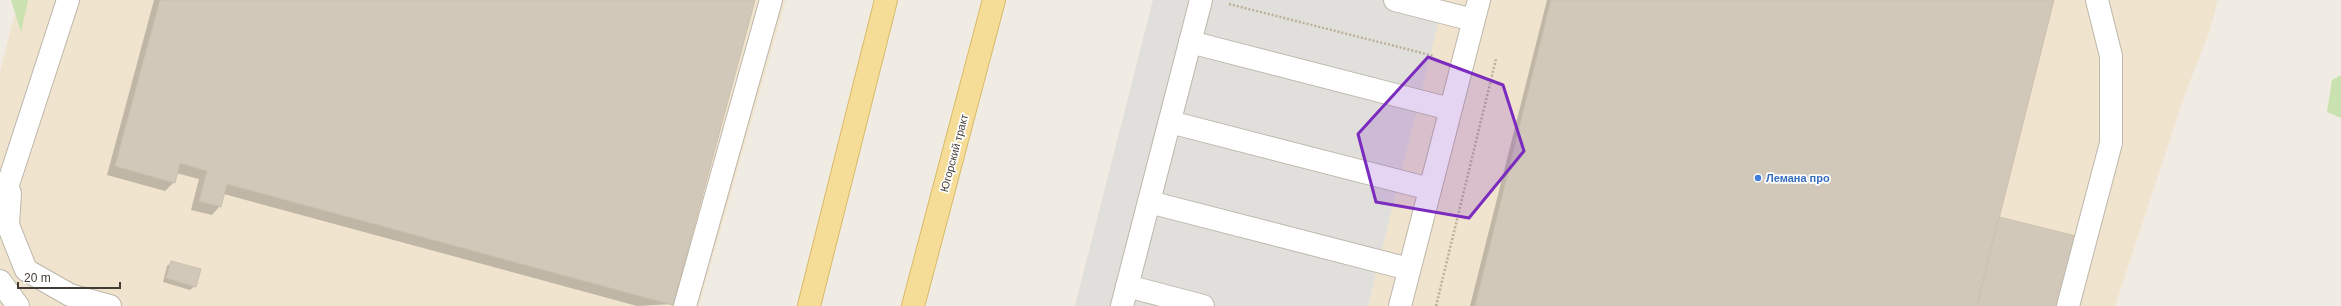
<svg xmlns="http://www.w3.org/2000/svg" width="2341" height="306" viewBox="0 0 2341 306" font-family="Helvetica,sans-serif">
  <style>
    .commercial { fill: #f1e4cf }
    .green { fill: #c9e2af }
    .parking { fill: #e1dfdb }
    .shadow { fill: #0003 }
    .building { fill: #d1c8ba; stroke: #cbc0ae }
    .lines { fill: none; stroke-linecap: round; stroke-linejoin: round }
    .minor-casing { stroke: #bdb7aa; stroke-width: 24 }
    .major-casing { stroke: #d9ba69; stroke-width: 24 }
    .path { stroke: #bbb099; stroke-width: 2.5; stroke-dasharray: 2 2; stroke-linecap: butt }
    .minor { stroke: #fff; stroke-width: 22 }
    .major { stroke: #f6dd97; stroke-width: 22 }
    .marked { fill: #7b2cbf; fill-opacity: 0.2; stroke: #7b2cbf; stroke-width: 3; stroke-linejoin: round }
    .shop-dot { fill: #3f7fe0; stroke: #fff; stroke-width: 1.5 }
    .labels { text-anchor: middle; dominant-baseline: central; stroke-width: 3.5; stroke-linejoin: round; paint-order: stroke }
    .street-label { font-size: 11px; fill: #413c34; stroke: #fff }
    .shop-label { font-size: 11px; font-weight: bold; fill: #366cbe; stroke: #fff; text-anchor: start }
  </style>
  <rect width="100%" height="100%" fill="#f0ece3"/>
  <g class="commercial">
    <path d="M 18,0 L 786,0 L 699,306 L 0,306 L 0,72 Z"/>
    <path d="M 1153,0 L 2218,0 L 2209,33 L 2185,94 L 2115,306 L 1075,306 Z"/>
  </g>
  <g class="green">
    <path d="M 11,0 L 28,0 L 21,32 Z"/>
    <path d="M 2341,75 L 2341,118 L 2327,112 L 2332,80 Z"/>
  </g>
  <path class="parking" d="M 1153,0 L 1444,0 L 1368,306 L 1075,306 Z"/>
  <g class="shadow">
    <path d="M 154,0 L 755,0 L 672,304 L 637,306 L 224,194 L 220,206 L 212,215 L 191,210 L 199,179 L 176,173 L 174,182 L 165,191 L 107,175 Z"/>
    <path d="M 1547,0 L 2053,0 L 1998,218 L 2057,306 L 1470,306 Z"/>
    <path d="M 172,262 L 195,286 L 190,290 L 163,282 L 167,266 Z"/>
  </g>
  <g class="building">
    <path d="M 160,0 L 755,0 L 673,305 L 227,184 L 221,207 L 199,201 L 207,171 L 180,163 L 175,183 L 115,166 Z"/>
    <path d="M 1551,0 L 2054,0 L 1977,306 L 1475,306 Z"/>
    <path d="M 1999,217 L 2076,236 L 2058,306 L 1977,306 Z"/>
    <path d="M 171,261 L 201,269 L 196,287 L 166,278 Z"/>
  </g>
  <g class="lines">
    <defs>
      <g id="minor">
        <path d="M 1395,0 L 1473,20"/>
        <path d="M 1190,42 L 1450,109"/>
        <path d="M 1170,122 L 1430,189"/>
        <path d="M 10,193 L 8,225 L 26,270 L 70,295 L 110,306"/>
        <path d="M 1149,202 L 1409,269"/>
        <path d="M 0,209 L 68,0"/>
        <path d="M 0,281 L 18,306"/>
        <path d="M 1127,286 L 1203,306"/>
        <path d="M 685,306 L 771,0"/>
        <path d="M 1122,306 L 1201,0"/>
        <path d="M 1400,306 L 1479,0"/>
        <path d="M 2068,306 L 2111,143 L 2111,56 L 2097,0"/>
      </g>
      <g id="major">
        <path d="M 809,306 L 886,0"/>
        <path d="M 913,306 L 994,0"/>
      </g>
    </defs>
    <use href="#minor" class="minor-casing"/>
    <use href="#major" class="major-casing"/>
    <g class="path">
      <path d="M 1229,4 L 1434,56"/>
      <path d="M 1436,306 L 1496,59"/>
    </g>
    <use href="#minor" class="minor"/>
    <use href="#major" class="major"/>
  </g>
  <path class="marked" d="M 1428,57 L 1503,85 L 1524,151 L 1469,218 L 1376,202 L 1358,134 Z"/>
  <circle class="shop-dot" cx="1758" cy="178" r="4"/>
  <g class="labels">
    <g class="street-label">
      <text transform="translate(954 153) rotate(-75)">Югорский тракт</text>
    </g>
    <g class="shop-label">
      <text x="1766" y="178">Лемана про</text>
    </g>
  </g>
  <path d="M18 282v6h102v-6" fill="none" stroke="#413c34" stroke-width="2"/>
  <text x="24" y="282" font-size="12" fill="#413c34" stroke="#ffffff" stroke-width="3" paint-order="stroke">20 m</text>
</svg>
